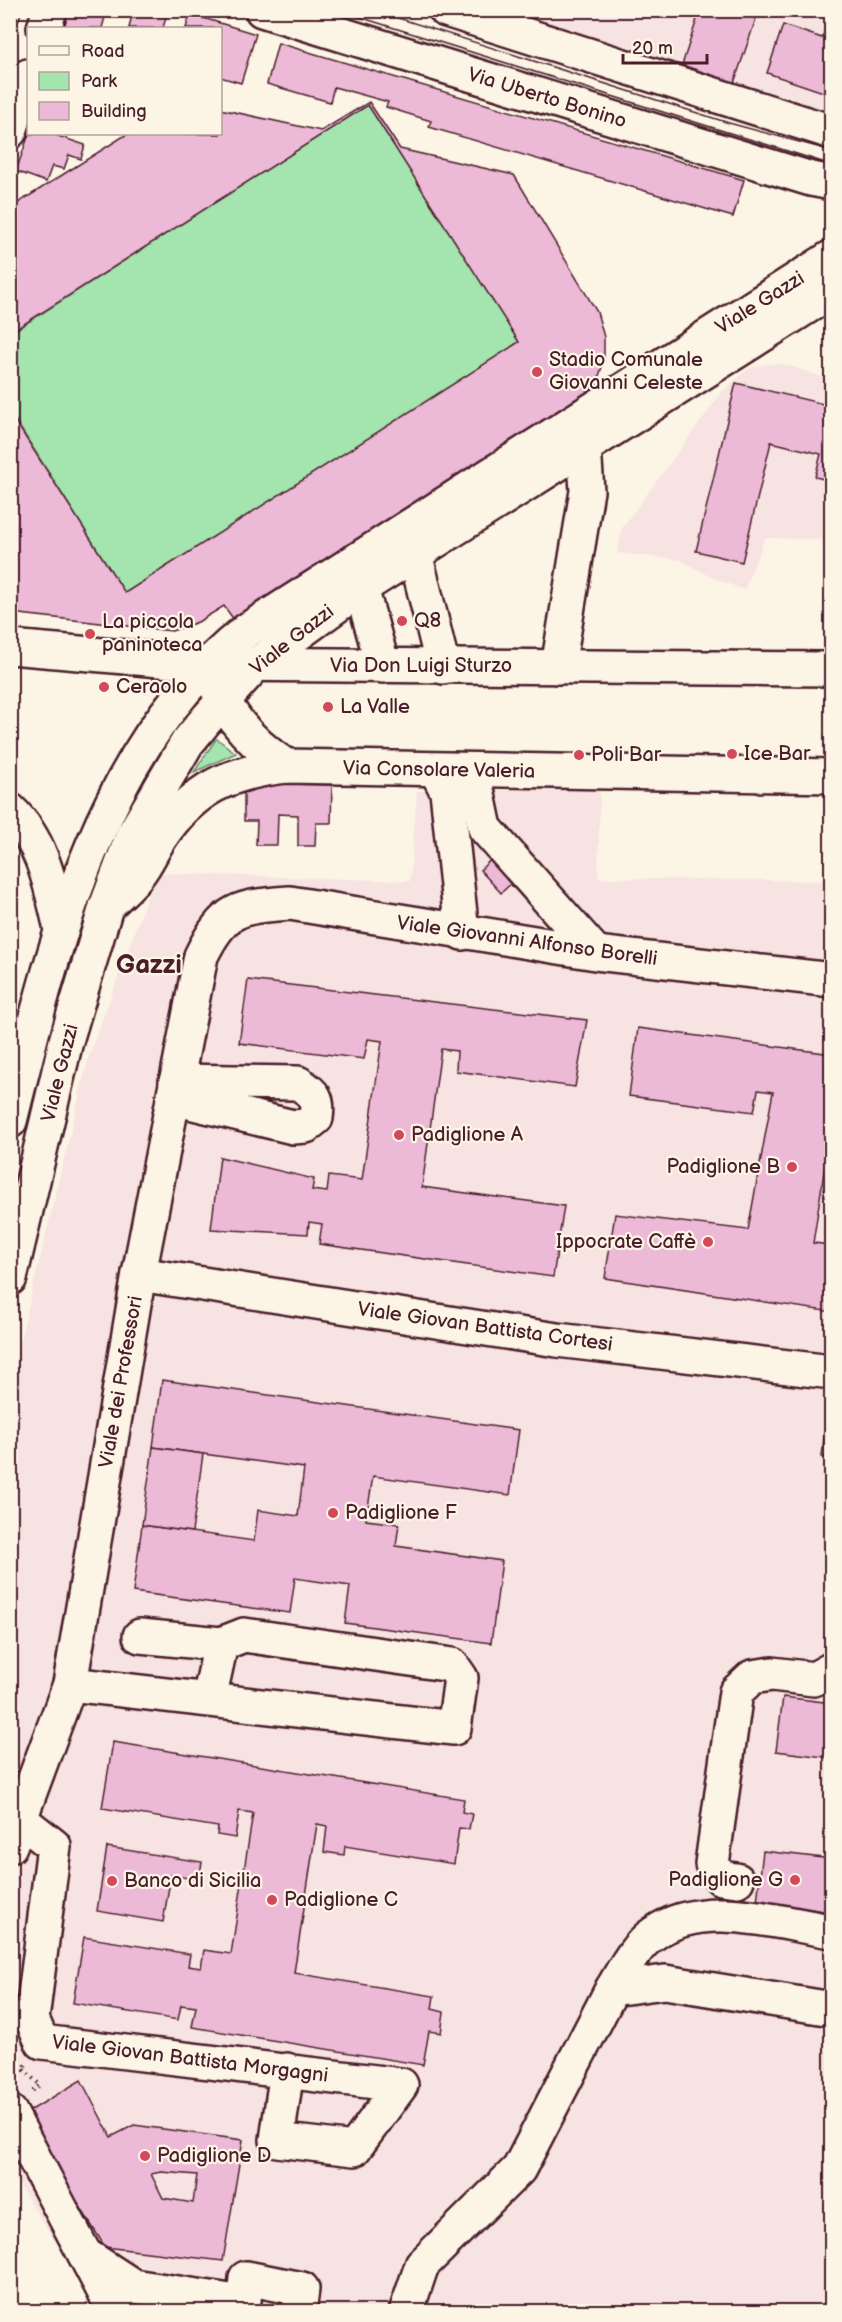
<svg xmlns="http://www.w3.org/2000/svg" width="842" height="2322" viewBox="0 0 842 2322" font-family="'Balsamiq Sans',sans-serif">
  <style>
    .built { fill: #f7e3e1 }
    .green { fill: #a4e5af; stroke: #77826d; stroke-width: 1.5 }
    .building { fill: #ecb9d7; stroke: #4a1f2b; stroke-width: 1.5; fill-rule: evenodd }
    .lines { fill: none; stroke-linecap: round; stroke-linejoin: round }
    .minor-casing { stroke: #4a1f2b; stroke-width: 38 }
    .major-casing { stroke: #4a1f2b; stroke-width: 38 }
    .path { stroke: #4a1f2b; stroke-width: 4; stroke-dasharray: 1.5 4.5; stroke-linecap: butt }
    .minor { stroke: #fcf5e5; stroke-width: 33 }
    .major { stroke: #fcf5e5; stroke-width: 33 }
    .tram { stroke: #4a1f2b; stroke-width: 1.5 }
    .poi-dot { fill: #d1495b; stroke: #fcf5e5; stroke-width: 2 }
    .labels { text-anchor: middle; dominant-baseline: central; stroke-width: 4.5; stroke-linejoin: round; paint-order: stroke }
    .street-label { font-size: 20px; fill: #4a1f2b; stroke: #fcf5e5 }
    .poi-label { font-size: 20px; fill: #4a1f2b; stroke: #fcf5e5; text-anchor: start }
    .district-label { font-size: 26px; font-weight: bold; fill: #4a1f2b; stroke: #fcf5e5 }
  </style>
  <rect width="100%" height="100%" fill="#fcf5e5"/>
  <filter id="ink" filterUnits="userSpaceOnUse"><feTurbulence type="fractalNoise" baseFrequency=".0167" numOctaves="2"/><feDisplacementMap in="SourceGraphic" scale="12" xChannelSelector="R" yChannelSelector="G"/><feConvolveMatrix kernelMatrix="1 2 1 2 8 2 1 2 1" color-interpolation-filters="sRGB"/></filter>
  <g filter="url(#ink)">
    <g class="built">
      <path d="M 421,11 L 831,11 L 831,141 Z"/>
      <path d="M 765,364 L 784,364 L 831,380 L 831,540 L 765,538 L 744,590 L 709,576 L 681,560 L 617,553 L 622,528 L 723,391 L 748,369 Z"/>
      <path d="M 600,789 L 598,878 L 831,881 L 831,2311 L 100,2311 L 11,2173 L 11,1378 L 89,1056 L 156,873 L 410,881 L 417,791 Z"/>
    </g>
    <g class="green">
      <path d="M 368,105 L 519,342 L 125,593 L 11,413 L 11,333 Z"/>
      <path d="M 217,739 L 236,753 L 194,772 L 216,739 Z"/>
    </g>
    <g class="building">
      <path d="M 10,10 L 22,10 L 10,45 Z"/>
      <path d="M 69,10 L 107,10 L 102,28 L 64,28 Z"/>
      <path d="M 133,10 L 168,10 L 163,28 L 129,28 Z"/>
      <path d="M 700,10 L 759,10 L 734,83 L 682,65 Z"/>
      <path d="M 832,12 L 832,95 L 767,73 L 783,25 L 822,38 Z"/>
      <path d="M 190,14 L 256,34 L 241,83 L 220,77 L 220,28 L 186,28 Z"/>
      <path d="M 278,43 L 744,180 L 733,217 L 429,127 L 431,121 L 386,107 L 388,102 L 334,87 L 330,102 L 267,84 Z"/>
      <path d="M 369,102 L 400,149 L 514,175 L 597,312 L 604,337 L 604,361 L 597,382 L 585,400 L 237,624 L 224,606 L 198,622 L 172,631 L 11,613 L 10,413 L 125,593 L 519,342 L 368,105 L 10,333 L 10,208 L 127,134 L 220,134 L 220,109 L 321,131 Z"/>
      <path d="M 29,134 L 52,134 L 85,145 L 81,159 L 69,155 L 64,169 L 52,166 L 46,182 L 16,171 Z"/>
      <path d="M 736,383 L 832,406 L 832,481 L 815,477 L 821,454 L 771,442 L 742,562 L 696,551 Z"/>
      <path d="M 244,783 L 332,785 L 331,823 L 316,823 L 315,846 L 298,846 L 298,815 L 278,814 L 277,845 L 256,845 L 257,821 L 244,821 Z"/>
      <path d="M 510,841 L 532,864 L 501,893 L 480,870 Z"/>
      <path d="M 248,980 L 587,1020 L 575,1087 L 456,1071 L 457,1051 L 441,1049 L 422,1187 L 564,1206 L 553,1277 L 319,1244 L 322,1224 L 309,1222 L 308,1234 L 211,1229 L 220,1157 L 314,1179 L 312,1190 L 327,1192 L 329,1176 L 362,1180 L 382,1041 L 368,1039 L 364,1059 L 239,1043 Z"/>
      <path d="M 638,1028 L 832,1054 L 832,1120 L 813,1243 L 832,1245 L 832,1312 L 605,1278 L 615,1214 L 748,1230 L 773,1092 L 758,1090 L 754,1112 L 629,1096 Z"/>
      <path d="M 162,1380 L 519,1430 L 510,1495 L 373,1476 L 366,1520 L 399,1524 L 396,1546 L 502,1561 L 491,1643 L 345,1623 L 350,1586 L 295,1578 L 290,1613 L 133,1592 L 142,1525 L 254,1541 L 258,1510 L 298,1516 L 304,1468 L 153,1447 Z"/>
      <path d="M 829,1391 L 832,1391 L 832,1459 L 822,1457 Z"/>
      <path d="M 153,1447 L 203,1454 L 192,1532 L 142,1525 Z"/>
      <path d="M 783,1697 L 832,1703 L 832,1758 L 776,1751 Z"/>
      <path d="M 113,1742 L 464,1799 L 462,1812 L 472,1814 L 469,1829 L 459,1828 L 454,1864 L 345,1846 L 344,1855 L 324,1852 L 327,1826 L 317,1824 L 294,1973 L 434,1996 L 432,2009 L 444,2012 L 441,2033 L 429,2031 L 423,2065 L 192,2027 L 196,2007 L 181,2005 L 178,2020 L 73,2003 L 84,1937 L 190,1954 L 188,1966 L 201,1968 L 204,1950 L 231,1954 L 253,1813 L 239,1811 L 235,1838 L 217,1835 L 218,1827 L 102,1808 Z"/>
      <path d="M 107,1847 L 202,1862 L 199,1880 L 171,1875 L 163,1922 L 97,1911 Z"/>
      <path d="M 763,1851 L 832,1859 L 832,1912 L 757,1902 Z"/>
      <path d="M 81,2080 L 111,2137 L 134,2125 L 243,2140 L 223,2261 L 105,2247 L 23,2115 ZM 161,2172 L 197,2175 L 193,2203 L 163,2198 L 151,2174 Z"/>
    </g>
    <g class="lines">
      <defs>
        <g id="minor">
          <path d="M 44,28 L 50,10"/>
          <path d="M 10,131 L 28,76"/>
          <path d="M 415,553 L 443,667"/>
          <path d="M 361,588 L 383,666"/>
          <path d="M 206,664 C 226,711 243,738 286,766"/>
          <path d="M 558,667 L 587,491 L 584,446"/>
          <path d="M 436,770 L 447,791 L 462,933"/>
          <path d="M 473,771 L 485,828 L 596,953"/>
          <path d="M 10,810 C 43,841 51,887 61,929"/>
          <path d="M 106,907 C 116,896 129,886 138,874 C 147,863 152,850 160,838 C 194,788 227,773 286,766 L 832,776"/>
          <path d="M 173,1098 L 293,1127 L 306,1126 L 316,1118 C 319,1098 314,1093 298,1083 L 176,1081"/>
          <path d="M 139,1274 L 557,1340 L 832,1372"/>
          <path d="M 70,1684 L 454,1728 L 461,1678 L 452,1665 L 244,1635 L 221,1644 L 140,1636"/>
          <path d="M 209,1699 L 221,1644"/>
          <path d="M 21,1820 L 54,1846 L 32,2019 L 42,2042 L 401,2085 L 354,2149 L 277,2140 L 287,2070"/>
          <path d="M 10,1846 L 70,1684 L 139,1274 L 201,956 C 225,907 239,907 290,903 L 596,953 L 832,980"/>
          <path d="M 737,1880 L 721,1878 L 712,1864 L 736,1692 L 752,1677 L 772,1674 L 814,1679 L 832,1669"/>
          <path d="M 612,1989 C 623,1971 635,1946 653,1934 C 703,1898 776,1923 832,1931"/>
          <path d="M 10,2112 L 107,2297 L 120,2312"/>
          <path d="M 87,2256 L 133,2286 L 243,2303"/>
          <path d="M 243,2312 L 246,2278 L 302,2289 L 299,2312"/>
          <path d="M 406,2312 L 422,2265 L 519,2169 L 612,1989 L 665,1982 L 832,2009"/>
        </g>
        <g id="major">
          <path d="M 262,10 L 811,179 L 832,183"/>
          <path d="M 446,10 L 832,132"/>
          <path d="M 10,647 L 206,664 L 832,669"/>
          <path d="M 10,1121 C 53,948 99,745 247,630 L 832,257"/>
          <path d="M 10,1278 L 66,1041 L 106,907 L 133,835 L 187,743 L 206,720 L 255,665 L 361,588 L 832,291"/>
        </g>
      </defs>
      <use href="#minor" class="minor-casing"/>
      <use href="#major" class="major-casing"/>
      <path class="path" d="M 26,2065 L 23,2069 L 40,2085 L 31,2092"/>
      <use href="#minor" class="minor"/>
      <use href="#major" class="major"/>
      <g class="tram">
        <path d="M 337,10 L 832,165"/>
        <path d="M 373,10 L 729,123 L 832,151"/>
      </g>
    </g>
  </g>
  <g class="poi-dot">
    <circle cx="537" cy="372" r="6"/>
    <circle cx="402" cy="621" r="6"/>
    <circle cx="90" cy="634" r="6"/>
    <circle cx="104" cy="687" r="6"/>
    <circle cx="328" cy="707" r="6"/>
    <circle cx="732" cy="754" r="6"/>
    <circle cx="579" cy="755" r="6"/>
    <circle cx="399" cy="1135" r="6"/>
    <circle cx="792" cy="1167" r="6"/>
    <circle cx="708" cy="1242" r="6"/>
    <circle cx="333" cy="1513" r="6"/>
    <circle cx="795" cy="1880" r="6"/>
    <circle cx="112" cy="1881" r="6"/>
    <circle cx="272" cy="1900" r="6"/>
    <circle cx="145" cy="2156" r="6"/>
  </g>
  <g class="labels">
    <g class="street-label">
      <text transform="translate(547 98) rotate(17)">Via Uberto Bonino</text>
      <text transform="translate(760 303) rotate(-32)">Viale Gazzi</text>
      <text transform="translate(292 640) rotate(-38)">Viale Gazzi</text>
      <text x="421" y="666">Via Don Luigi Sturzo</text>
      <text transform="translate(439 770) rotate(1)">Via Consolare Valeria</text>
      <text transform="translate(527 941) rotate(8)">Viale Giovanni Alfonso Borelli</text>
      <text transform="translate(60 1073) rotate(-76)">Viale Gazzi</text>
      <text transform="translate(485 1327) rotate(8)">Viale Giovan Battista Cortesi</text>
      <text transform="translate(121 1382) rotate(-80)">Viale dei Professori</text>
      <text transform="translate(190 2059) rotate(7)">Viale Giovan Battista Morgagni</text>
    </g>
    <g class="poi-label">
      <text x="549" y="360">Stadio Comunale<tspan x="549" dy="23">Giovanni Celeste</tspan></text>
      <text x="414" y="621">Q8</text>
      <text x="102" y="622">La piccola<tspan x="102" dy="23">paninoteca</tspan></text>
      <text x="116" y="687">Ceraolo</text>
      <text x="340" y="707">La Valle</text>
      <text x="744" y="754">Ice Bar</text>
      <text x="591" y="755">Poli Bar</text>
      <text x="411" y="1135">Padiglione A</text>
      <text x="780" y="1167" text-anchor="end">Padiglione B</text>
      <text x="696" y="1242" text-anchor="end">Ippocrate Caffè</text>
      <text x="345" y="1513">Padiglione F</text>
      <text x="783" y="1880" text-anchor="end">Padiglione G</text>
      <text x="124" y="1881">Banco di Sicilia</text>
      <text x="284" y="1900">Padiglione C</text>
      <text x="157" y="2156">Padiglione D</text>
    </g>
    <g class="district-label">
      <text x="149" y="965">Gazzi</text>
    </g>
  </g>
  <rect width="842" height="2322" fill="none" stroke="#fcf5e5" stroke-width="36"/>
  <rect x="18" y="18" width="806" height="2286" fill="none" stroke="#4a1f2b" stroke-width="2" filter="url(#ink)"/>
  <rect x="27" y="27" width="195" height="108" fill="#fcf5e5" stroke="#b59f9b" stroke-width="1.5"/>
  <rect x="39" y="46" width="30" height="9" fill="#fcf5e5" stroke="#b59f9b" stroke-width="1.5"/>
  <text x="81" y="57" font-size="18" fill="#4a1f2b">Road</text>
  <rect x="39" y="72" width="30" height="18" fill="#a4e5af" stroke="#b59f9b" stroke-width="1.5"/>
  <text x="81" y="87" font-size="18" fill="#4a1f2b">Park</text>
  <rect x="39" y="102" width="30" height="18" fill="#ecb9d7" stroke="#b59f9b" stroke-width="1.5"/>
  <text x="81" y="117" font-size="18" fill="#4a1f2b">Building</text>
  <path d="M623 54v9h84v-9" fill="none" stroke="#4a1f2b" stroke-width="3"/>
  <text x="632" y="54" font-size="18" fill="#4a1f2b" stroke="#fcf5e5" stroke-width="4.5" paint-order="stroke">20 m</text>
</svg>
